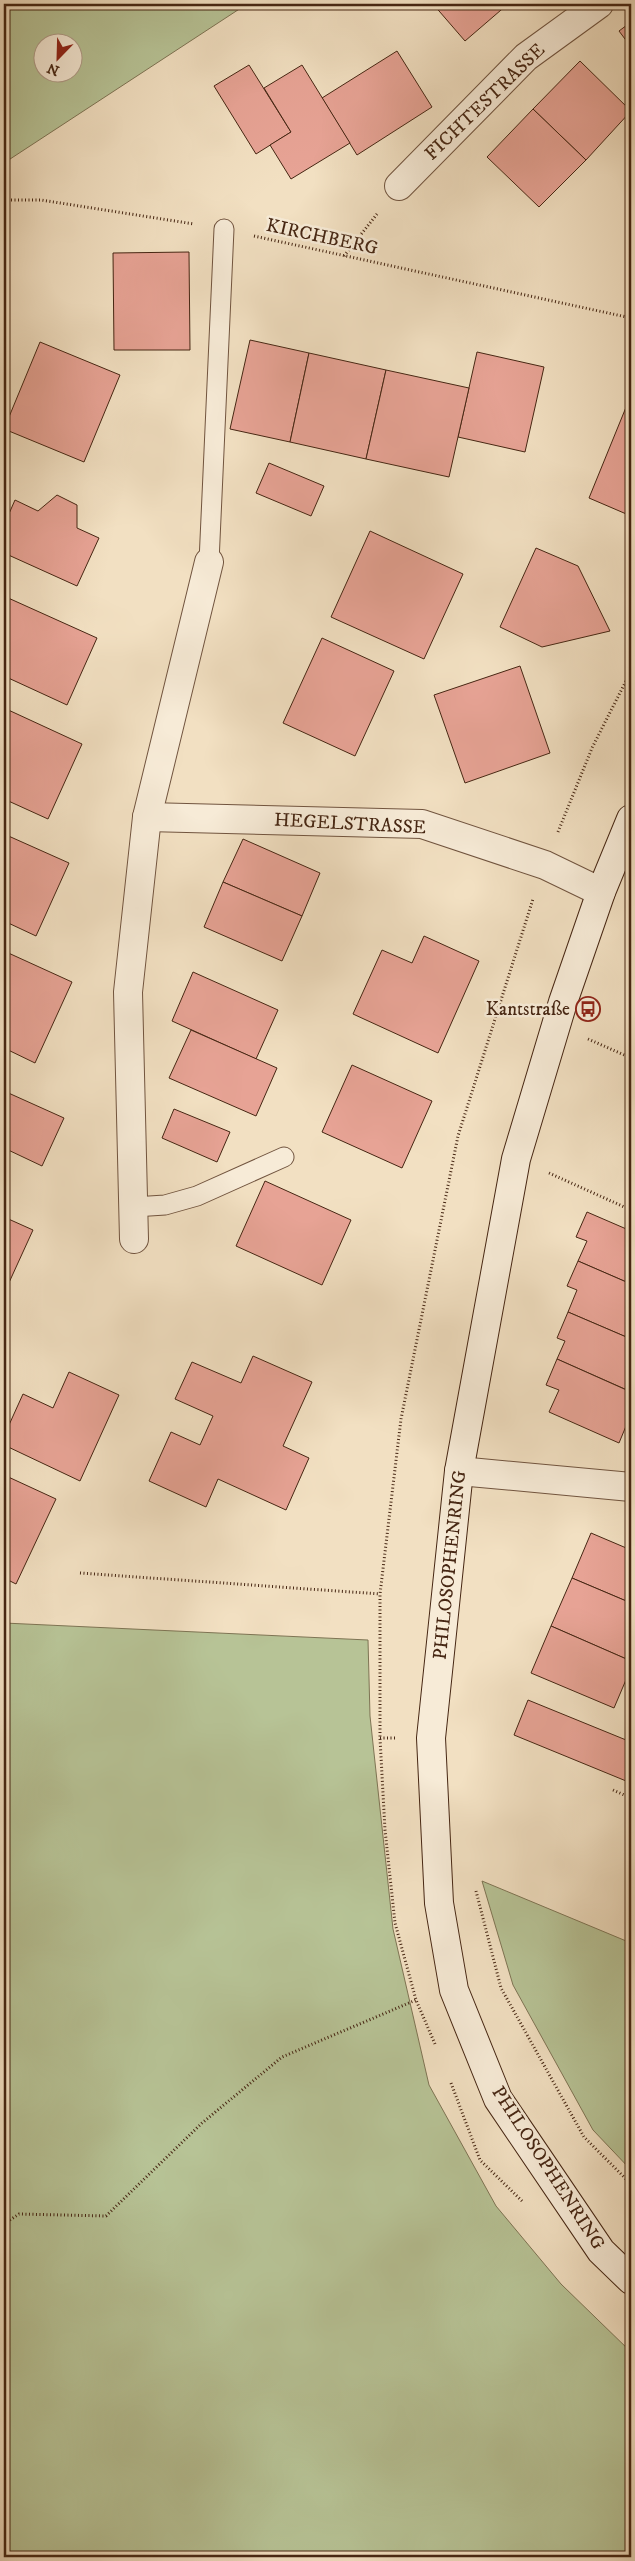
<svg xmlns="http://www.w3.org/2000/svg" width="635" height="2561" viewBox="0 0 635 2561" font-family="'IM FELL DW Pica',serif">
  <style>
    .green { fill: #b7c396; stroke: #7e7454; fill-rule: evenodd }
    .building { fill: #e7a395; stroke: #462613 }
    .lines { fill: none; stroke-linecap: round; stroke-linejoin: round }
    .lane-casing { stroke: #71543f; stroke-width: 21 }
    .street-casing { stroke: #71543f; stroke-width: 30 }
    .secondary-casing { stroke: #462613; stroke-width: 30 }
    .path { stroke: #462613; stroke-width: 3; stroke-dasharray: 1 2.5; stroke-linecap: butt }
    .lane { stroke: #f7ebd7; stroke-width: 19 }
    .street { stroke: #f7ebd7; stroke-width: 28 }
    .secondary { stroke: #f7ebd7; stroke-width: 28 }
    .labels { text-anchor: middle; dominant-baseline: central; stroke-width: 5; stroke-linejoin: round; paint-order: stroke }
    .street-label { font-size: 19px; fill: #462613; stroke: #f7ebd7 }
    .poi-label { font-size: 19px; fill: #462613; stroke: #f7ebd7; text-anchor: end }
  </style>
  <rect width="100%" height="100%" fill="#f2e0c2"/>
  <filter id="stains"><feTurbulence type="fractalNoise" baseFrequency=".004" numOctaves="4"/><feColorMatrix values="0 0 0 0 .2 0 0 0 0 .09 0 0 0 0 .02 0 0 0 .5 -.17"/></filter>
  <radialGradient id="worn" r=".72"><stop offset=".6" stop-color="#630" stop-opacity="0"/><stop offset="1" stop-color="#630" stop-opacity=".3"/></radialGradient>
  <g class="green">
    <path d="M 4,4 L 247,4 L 4,163 ZM 42,42 L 72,42 L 72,72 L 42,72 Z"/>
    <path d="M 4,1623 L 368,1640 L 370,1716 L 393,1929 L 429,2085 L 496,2206 L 561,2284 L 631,2352 L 631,2550 L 625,2557 L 4,2557 Z"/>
    <path d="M 482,1881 L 631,1943 L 631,2170 L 593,2130 L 513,1985 Z"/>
  </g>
  <g class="building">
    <path d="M 433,4 L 508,4 L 465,41 Z"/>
    <path d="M 631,22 L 631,47 L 619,31 Z"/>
    <path d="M 397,51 L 432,107 L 357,155 L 322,98 Z"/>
    <path d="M 580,61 L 631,111 L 586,160 L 533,109 Z"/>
    <path d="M 249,65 L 291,132 L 256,154 L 214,86 Z"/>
    <path d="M 302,65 L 350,143 L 291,179 L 270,145 L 291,132 L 264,88 Z"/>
    <path d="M 533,109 L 586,160 L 539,207 L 487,157 Z"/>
    <path d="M 189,252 L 190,350 L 114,350 L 113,253 Z"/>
    <path d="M 250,340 L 309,353 L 290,442 L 230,429 Z"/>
    <path d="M 40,342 L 120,375 L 84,462 L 4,429 Z"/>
    <path d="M 477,352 L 544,367 L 525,452 L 458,437 Z"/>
    <path d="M 309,353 L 386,370 L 366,459 L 290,442 Z"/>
    <path d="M 386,370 L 469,388 L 449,477 L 366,459 Z"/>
    <path d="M 631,395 L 631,516 L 589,498 Z"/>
    <path d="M 269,463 L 324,486 L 311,516 L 256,493 Z"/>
    <path d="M 57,495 L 77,505 L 77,528 L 99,538 L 77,586 L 4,553 L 4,525 L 15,500 L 38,511 Z"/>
    <path d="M 370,531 L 463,574 L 424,659 L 331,617 Z"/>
    <path d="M 536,548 L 578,566 L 610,631 L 542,647 L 500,627 Z"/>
    <path d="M 6,597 L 97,638 L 67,705 L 4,676 L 4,601 Z"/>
    <path d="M 322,638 L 394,671 L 355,756 L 283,723 Z"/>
    <path d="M 520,666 L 550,753 L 465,783 L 434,695 Z"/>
    <path d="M 4,708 L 82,744 L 48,819 L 4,799 Z"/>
    <path d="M 4,834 L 69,863 L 36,936 L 4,921 Z"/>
    <path d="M 243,839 L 320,873 L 302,916 L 223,882 Z"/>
    <path d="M 223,882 L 302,916 L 282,961 L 204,927 Z"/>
    <path d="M 424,936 L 479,961 L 438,1053 L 353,1014 L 382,950 L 412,963 Z"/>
    <path d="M 4,951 L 72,982 L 35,1063 L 4,1048 Z"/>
    <path d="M 193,972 L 278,1010 L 256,1059 L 172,1021 Z"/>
    <path d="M 191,1030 L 277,1068 L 256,1116 L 169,1078 Z"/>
    <path d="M 352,1065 L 432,1101 L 402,1168 L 322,1132 Z"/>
    <path d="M 4,1091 L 64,1118 L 42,1166 L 4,1148 Z"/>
    <path d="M 174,1109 L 230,1132 L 217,1162 L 162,1138 Z"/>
    <path d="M 265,1181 L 351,1220 L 322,1285 L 236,1246 Z"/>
    <path d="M 587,1212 L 631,1231 L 631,1284 L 578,1261 L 587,1241 L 576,1237 Z"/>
    <path d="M 4,1217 L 33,1230 L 7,1287 L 4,1286 Z"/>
    <path d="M 578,1261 L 631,1284 L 631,1339 L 568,1312 L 577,1290 L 567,1286 Z"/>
    <path d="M 568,1312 L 631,1339 L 631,1381 L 627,1390 L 557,1359 L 565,1341 L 557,1338 Z"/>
    <path d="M 253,1356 L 312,1382 L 283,1446 L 309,1458 L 286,1510 L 218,1479 L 206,1507 L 149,1481 L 171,1432 L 200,1445 L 213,1416 L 175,1399 L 192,1362 L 241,1383 Z"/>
    <path d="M 557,1359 L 631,1392 L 631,1414 L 619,1443 L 549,1412 L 559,1390 L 546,1385 Z"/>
    <path d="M 69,1372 L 119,1395 L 80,1481 L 4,1445 L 4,1436 L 23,1394 L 53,1408 Z"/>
    <path d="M 4,1475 L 56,1499 L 16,1584 L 4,1578 Z"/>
    <path d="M 591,1533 L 631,1550 L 631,1603 L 572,1578 Z"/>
    <path d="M 572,1578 L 631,1603 L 631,1661 L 551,1626 Z"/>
    <path d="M 551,1626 L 631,1661 L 631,1668 L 614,1708 L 531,1673 Z"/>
    <path d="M 528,1700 L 631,1742 L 631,1783 L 514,1735 Z"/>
  </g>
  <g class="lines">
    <defs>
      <g id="lane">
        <path d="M 209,562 L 224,229"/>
        <path d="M 134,1207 L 165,1205 L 197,1196 L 284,1157"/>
      </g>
      <g id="street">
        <path d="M 399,186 L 526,57 L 599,4"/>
        <path d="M 147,817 L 422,824 L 545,865 L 601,892"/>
        <path d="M 134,1239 L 128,992 L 147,817 L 209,562"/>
        <path d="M 459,1471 L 631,1487"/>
      </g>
      <path id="secondary" d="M 631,819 L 601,892 L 563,1002 L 516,1159 L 459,1471 L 431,1738 L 439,1903 L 454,1990 L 498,2099 L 601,2251 L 631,2280"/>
    </defs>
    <use href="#lane" class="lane-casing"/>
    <use href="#street" class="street-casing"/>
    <use href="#secondary" class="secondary-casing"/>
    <g class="path">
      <path d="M 4,200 L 41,200 L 194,224"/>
      <path d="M 254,236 L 631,318"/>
      <path d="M 344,256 L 377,214"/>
      <path d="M 558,832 L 592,748 L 631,671"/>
      <path d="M 588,1039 L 631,1058"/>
      <path d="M 549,1173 L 631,1210"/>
      <path d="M 80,1573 L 380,1594"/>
      <path d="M 380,1738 L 397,1738"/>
      <path d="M 613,1790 L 631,1798"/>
      <path d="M 476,1891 L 501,1988 L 584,2137 L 631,2184"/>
      <path d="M 435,2044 L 416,2000 L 395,1923 L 385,1830 L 380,1738 L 380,1594 L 401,1419 L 458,1136 L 533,899"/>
      <path d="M 451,2083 L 480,2160 L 522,2201"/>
      <path d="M 4,2224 L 19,2214 L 106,2216 L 202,2123 L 282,2057 L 416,2000"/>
    </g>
    <use href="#lane" class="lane"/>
    <use href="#street" class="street"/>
    <use href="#secondary" class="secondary"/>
  </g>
  <defs>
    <symbol id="bus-ring" viewBox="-11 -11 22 22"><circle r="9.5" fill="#f7ebd7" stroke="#8f2418" stroke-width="1.5"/><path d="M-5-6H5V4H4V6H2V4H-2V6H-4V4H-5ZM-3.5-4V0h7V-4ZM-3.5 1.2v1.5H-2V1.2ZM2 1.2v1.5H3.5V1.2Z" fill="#8f2418"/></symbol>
  </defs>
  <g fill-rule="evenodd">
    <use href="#bus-ring" x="574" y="995" width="28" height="28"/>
  </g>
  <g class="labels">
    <g class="street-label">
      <text transform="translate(485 102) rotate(-44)">FICHTESTRASSE</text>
      <text transform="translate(322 237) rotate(12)">KIRCHBERG</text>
      <text transform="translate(350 824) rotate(3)">HEGELSTRASSE</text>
      <text transform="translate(450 1565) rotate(-84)">PHILOSOPHENRING</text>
      <text transform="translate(548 2168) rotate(57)">PHILOSOPHENRING</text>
    </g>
    <g class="poi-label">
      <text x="570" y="1009">Kantstraße</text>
    </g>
  </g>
  <rect width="635" height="2561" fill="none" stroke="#f2e0c2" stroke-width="20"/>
  <rect x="5" y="5" width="625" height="2551" fill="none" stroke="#462613" stroke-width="2.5"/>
  <rect x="10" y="10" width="615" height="2541" fill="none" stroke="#462613"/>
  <g transform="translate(58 58) rotate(203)"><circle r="24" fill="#f7ebd7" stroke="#b09c89"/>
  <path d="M0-4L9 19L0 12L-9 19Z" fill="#8f2418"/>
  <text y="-8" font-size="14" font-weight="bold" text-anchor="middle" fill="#462613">N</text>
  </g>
  <rect width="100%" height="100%" filter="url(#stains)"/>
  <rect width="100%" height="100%" fill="url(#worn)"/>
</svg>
